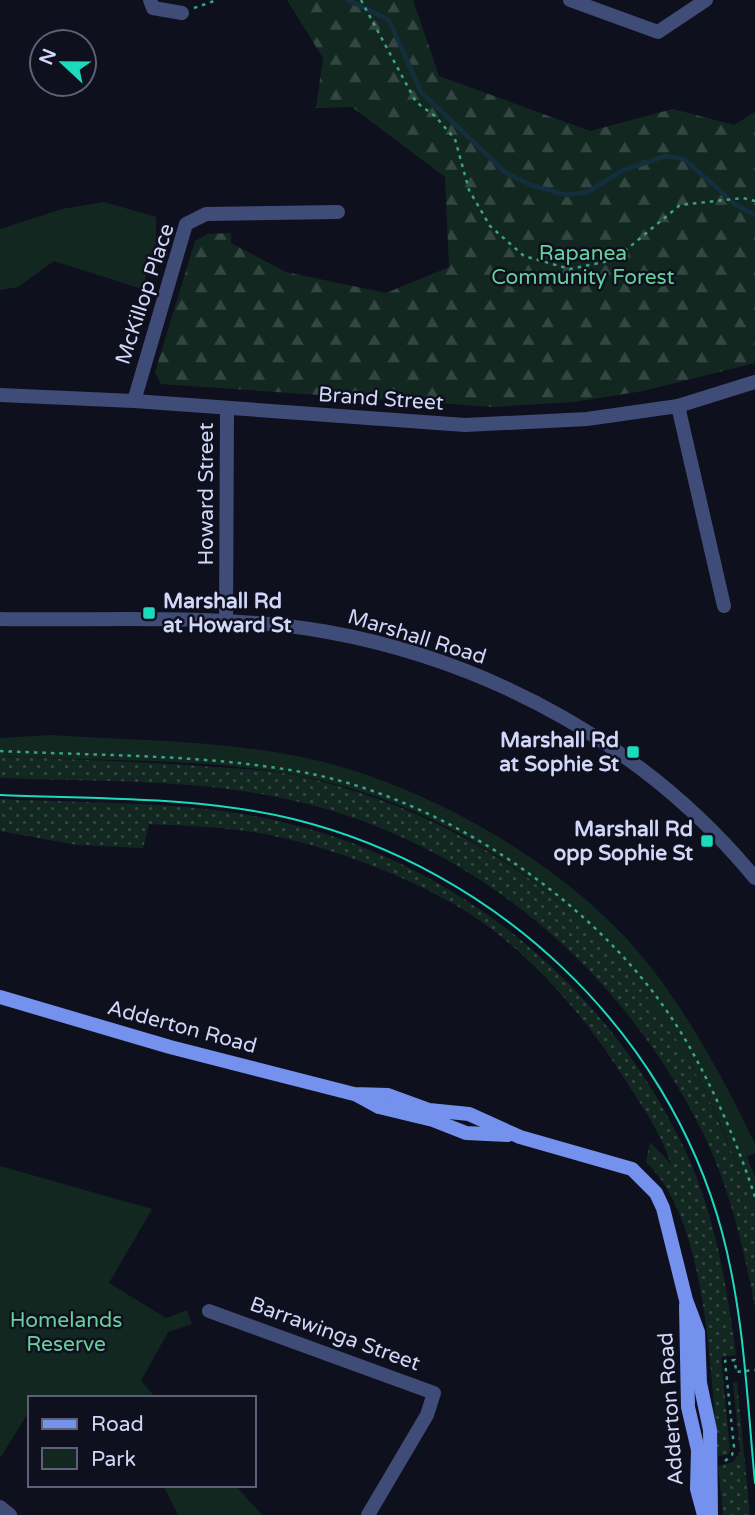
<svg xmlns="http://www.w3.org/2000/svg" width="755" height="1515" viewBox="0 0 755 1515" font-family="'Varela Round',sans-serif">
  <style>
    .grass { fill: url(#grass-dots) }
    .forest { fill: url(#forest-firs) }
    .park { fill: #132721 }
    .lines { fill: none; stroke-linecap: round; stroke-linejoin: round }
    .stream { stroke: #132f3e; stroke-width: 4.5 }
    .path { stroke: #3ca382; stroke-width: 2.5; stroke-dasharray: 3.5 5; stroke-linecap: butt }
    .street { stroke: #3f4c77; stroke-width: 14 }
    .secondary { stroke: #7491ee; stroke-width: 14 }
    .tram { stroke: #1bdbbc; stroke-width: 2 }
    .poi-dot { fill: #1bdbbc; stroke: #0f101e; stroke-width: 2.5 }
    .labels { text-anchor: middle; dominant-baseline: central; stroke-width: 5; stroke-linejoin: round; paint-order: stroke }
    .park-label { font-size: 21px; fill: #67d09a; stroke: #0f101e }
    .street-label { font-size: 21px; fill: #d1d7f9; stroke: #0f101e }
    .poi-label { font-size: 21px; font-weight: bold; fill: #d1d7f9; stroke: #0f101e; text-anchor: end }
  </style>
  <defs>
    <pattern id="grass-dots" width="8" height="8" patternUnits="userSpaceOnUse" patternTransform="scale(1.75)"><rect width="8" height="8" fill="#132721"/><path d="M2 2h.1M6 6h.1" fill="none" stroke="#344642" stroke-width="1.8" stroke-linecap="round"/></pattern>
    <pattern id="forest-firs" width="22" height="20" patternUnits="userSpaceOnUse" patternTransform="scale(1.75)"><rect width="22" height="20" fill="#132721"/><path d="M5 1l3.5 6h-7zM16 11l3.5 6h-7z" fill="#344642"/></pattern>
  </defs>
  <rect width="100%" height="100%" fill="#0f101e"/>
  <g class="grass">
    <path d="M 0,756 C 71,760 142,761 213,767 C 244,769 277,770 308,778 C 501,825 649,947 723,1132 C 734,1159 751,1188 755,1217 C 755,1246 755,1278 755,1307 C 744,1249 730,1189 704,1135 C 624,971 475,842 295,801 C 199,778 98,782 0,778 Z"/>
    <path d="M 0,799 C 82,803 168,801 249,815 C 441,849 602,975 685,1150 C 715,1214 727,1286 736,1355 L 721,1357 L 730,1451 L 727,1455 L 718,1456 C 710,1372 708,1221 646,1162 L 650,1142 L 671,1164 C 660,1130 639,1102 620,1072 C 586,1018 540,966 489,927 C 433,885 339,849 270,835 C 230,827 189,826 149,824 L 143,848 L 77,845 L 0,831 Z"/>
    <path d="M 737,1382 L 750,1515 L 723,1515 L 718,1466 L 733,1462 L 740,1452 L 733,1383 Z"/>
  </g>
  <path class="forest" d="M 287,0 L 413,0 L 439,76 L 590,131 L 673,109 L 734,125 L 755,112 L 755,363 L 643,391 L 573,402 L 493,407 L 161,384 L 155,372 L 195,241 L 208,234 L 231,233 L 231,243 L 286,272 L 386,293 L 449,267 L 445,177 L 352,107 L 316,108 L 323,58 Z"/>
  <g class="park">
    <path d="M 104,202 L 156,217 L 156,245 L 142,289 L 54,261 L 18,287 L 0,290 L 0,229 L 62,209 Z"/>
    <path d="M 49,735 C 128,740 208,740 286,754 C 415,776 569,863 650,966 C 693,1022 725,1081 755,1144 L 755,1153 L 747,1157 L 755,1177 L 755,1218 C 749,1189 735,1161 724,1133 C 649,948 489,810 291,774 C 196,757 96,762 0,756 L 0,738 Z"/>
    <path d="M 0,1166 L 152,1209 L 109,1283 L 166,1318 L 187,1310 L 192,1324 L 168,1332 L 141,1381 L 156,1398 L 30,1398 L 30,1410 L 0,1458 Z"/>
    <path d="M 163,1485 L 235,1485 L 262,1515 L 178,1515 Z"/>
  </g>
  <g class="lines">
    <path class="stream" d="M 348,0 L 389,20 L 421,92 L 506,173 L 531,185 L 566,195 L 588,192 L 623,170 L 666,156 L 684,159 L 736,205 L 755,215"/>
    <g class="path">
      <path d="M 361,0 L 416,102 L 435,116 L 455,139 L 469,190 L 490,226 L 524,256 L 570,269 L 614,260 L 680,205 L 743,198 L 755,201"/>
      <path d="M 194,8 L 217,0"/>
      <path d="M 0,751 C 102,756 206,754 307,773 C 455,802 614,914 689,1046 C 716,1094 738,1145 755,1197"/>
      <path d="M 725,1461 L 732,1455 L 734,1447 L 725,1361 L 735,1360 L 736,1372 L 755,1370"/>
    </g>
    <g class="street">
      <path d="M 150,0 L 153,8 L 182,13"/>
      <path d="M 570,0 L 658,32 L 706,0"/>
      <path d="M 0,395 L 134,401 L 465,425 L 587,419 L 678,406 L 755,382"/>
      <path d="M 134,401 L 186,224 L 206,214 L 338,212"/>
      <path d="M 678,406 L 724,606"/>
      <path d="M 0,619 C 108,621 221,613 328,632 C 493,662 648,748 755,878"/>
      <path d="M 226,622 L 227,408"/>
      <path d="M 209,1311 L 434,1393 L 427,1415 L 368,1515"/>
      <path d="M 0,1507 L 10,1515"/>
    </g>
    <g class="secondary">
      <path d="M 0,997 L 170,1047 L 354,1094 L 388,1095 L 429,1110 L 469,1114 L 520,1137 L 632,1169 L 656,1193 L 663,1208 L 686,1300 L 698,1332 L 700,1383 L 710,1430 L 711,1515"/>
      <path d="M 357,1095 L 379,1107 L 433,1120 L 466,1133 L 508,1135"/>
      <path d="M 686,1305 L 688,1407 L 698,1450 L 697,1489 L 704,1515"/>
    </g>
    <path class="tram" d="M 0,795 C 97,799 198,796 293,819 C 496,869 667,1029 722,1232 C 744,1314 747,1399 755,1483"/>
  </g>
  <g class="poi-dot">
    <rect x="142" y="606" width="14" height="14" rx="3.5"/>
    <rect x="626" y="745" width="14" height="14" rx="3.5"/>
    <rect x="700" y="834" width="14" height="14" rx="3.5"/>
  </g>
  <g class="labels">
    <g class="park-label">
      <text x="583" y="253">Rapanea<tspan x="583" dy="24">Community Forest</tspan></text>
      <text x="66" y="1320">Homelands<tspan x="66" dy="24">Reserve</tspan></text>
    </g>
    <g class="street-label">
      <text transform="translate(145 294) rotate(-72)">McKillop Place</text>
      <text transform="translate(381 399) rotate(4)">Brand Street</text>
      <text transform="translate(206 494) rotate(-90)">Howard Street</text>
      <text transform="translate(417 637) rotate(17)">Marshall Road</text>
      <text transform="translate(182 1027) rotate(15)">Adderton Road</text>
      <text transform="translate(335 1334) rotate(20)">Barrawinga Street</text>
      <text transform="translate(671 1409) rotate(-94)">Adderton Road</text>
    </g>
    <g class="poi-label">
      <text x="163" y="601" text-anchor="start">Marshall Rd<tspan x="163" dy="24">at Howard St</tspan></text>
      <text x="619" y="740">Marshall Rd<tspan x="619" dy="24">at Sophie St</tspan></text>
      <text x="693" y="829">Marshall Rd<tspan x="693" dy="24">opp Sophie St</tspan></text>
    </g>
  </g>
  <rect x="28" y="1396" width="228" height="91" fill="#0f101e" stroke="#5d6076" stroke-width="2"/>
  <rect x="42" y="1419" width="35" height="10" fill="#7491ee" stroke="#5d6076" stroke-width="2"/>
  <text x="91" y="1431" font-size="21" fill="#d1d7f9">Road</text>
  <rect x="42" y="1448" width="35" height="21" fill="#132721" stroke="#5d6076" stroke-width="2"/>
  <text x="91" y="1466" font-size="21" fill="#d1d7f9">Park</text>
  <g transform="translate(63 63) rotate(292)"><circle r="33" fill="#0f101e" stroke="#5d6076" stroke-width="2"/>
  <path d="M0-5L12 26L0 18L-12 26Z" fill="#1bdbbc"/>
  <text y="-10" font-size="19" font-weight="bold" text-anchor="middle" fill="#d1d7f9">N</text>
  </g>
</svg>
